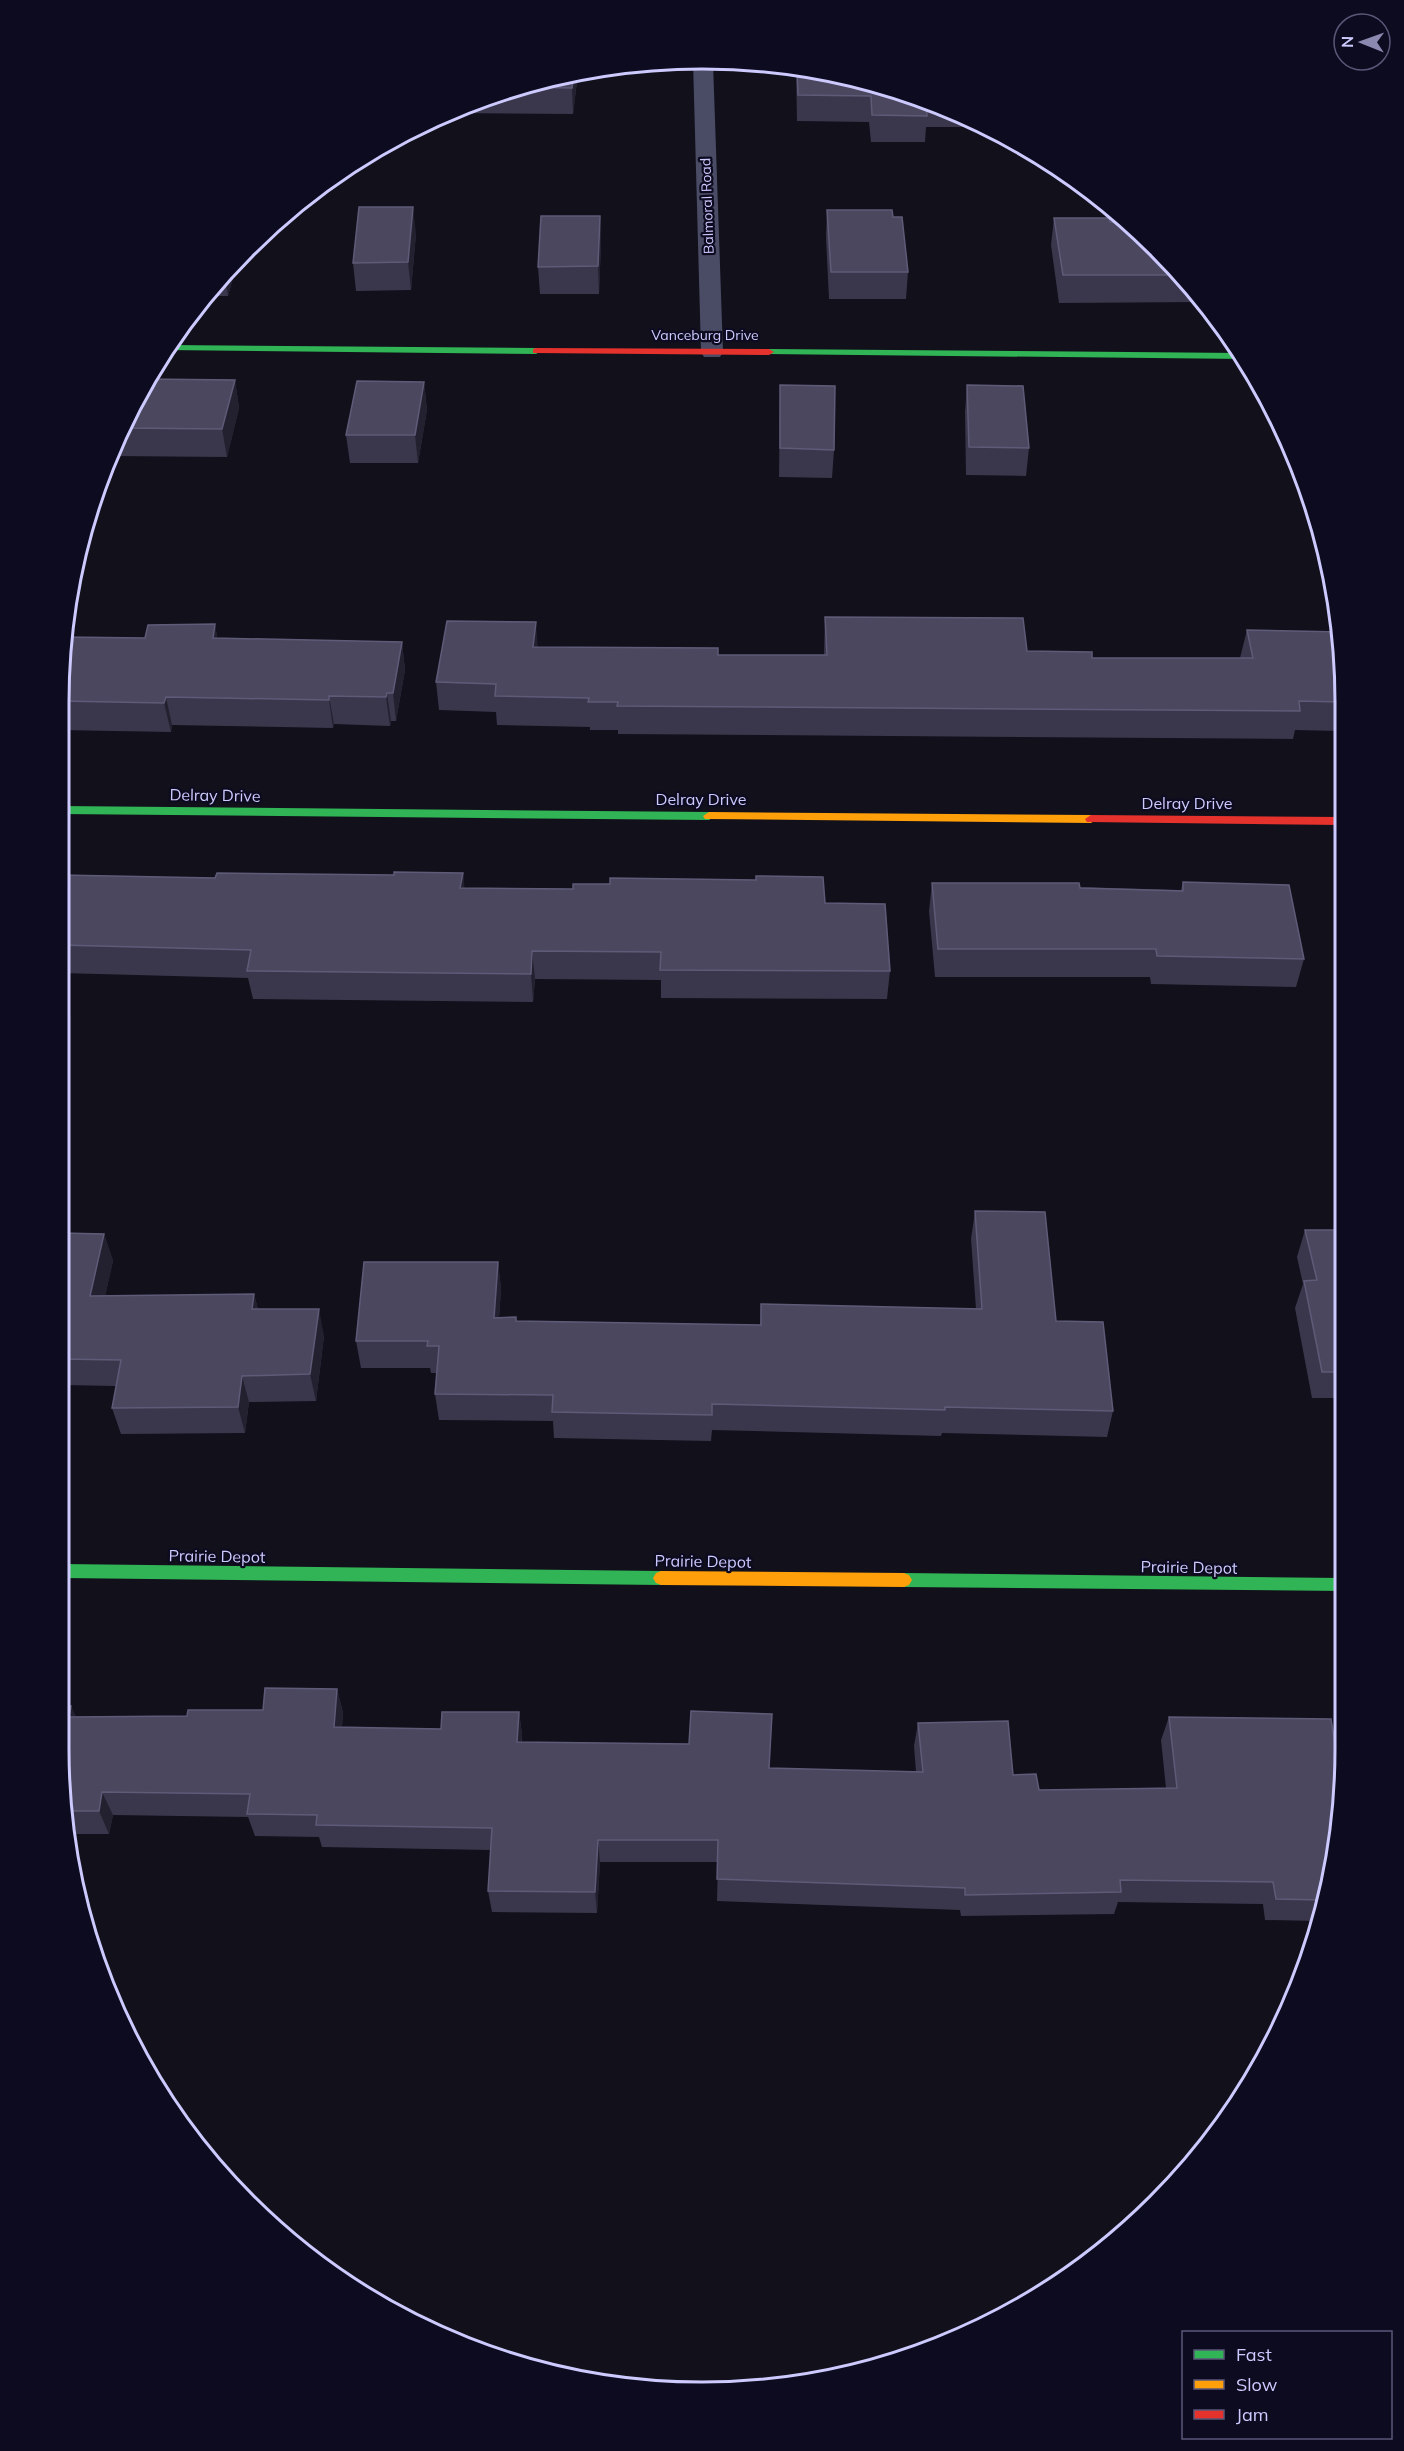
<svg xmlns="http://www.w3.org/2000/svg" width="1404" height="2451" viewBox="0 0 1404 2451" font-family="Mulish,sans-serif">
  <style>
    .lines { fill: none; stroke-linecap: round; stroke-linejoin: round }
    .street { fill: #4a4b65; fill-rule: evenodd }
    .fast { fill: #30b455; fill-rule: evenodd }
    .slow { fill: #ff9f0a; fill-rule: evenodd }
    .jam { fill: #e5322d; fill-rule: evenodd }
    .wall { fill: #3a374c }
    .shaded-wall { fill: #232130 }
    .building { fill: #4a475f; stroke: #5e5b78; stroke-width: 1.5 }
    .labels { text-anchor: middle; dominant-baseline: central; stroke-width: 4.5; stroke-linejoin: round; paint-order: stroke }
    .far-street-label { font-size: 14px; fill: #cdcaff; stroke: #0d0b20 }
    .street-label { font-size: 16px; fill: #cdcaff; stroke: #0d0b20 }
    .rim { fill: none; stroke: #cdcaff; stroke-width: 3 }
  </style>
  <rect width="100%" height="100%" fill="#11101b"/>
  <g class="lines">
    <path class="street" d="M 693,61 L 713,62 L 723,352 L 720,357 L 704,357 L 701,352 Z"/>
    <g class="fast">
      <path d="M 170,345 L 536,348 L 541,351 L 536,354 L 166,350 Z"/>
      <path d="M 769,349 L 1241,353 L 1244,359 L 766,354 L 764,352 Z"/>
      <path d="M 60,806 L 709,812 L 715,816 L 709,820 L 60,814 Z"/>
      <path d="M 63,1564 L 661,1571 L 666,1573 L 669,1578 L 666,1583 L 661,1585 L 63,1578 Z"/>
      <path d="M 904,1573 L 1343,1578 L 1343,1591 L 904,1587 L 899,1585 L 896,1580 L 899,1575 Z"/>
    </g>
    <g class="slow">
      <path d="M 709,812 L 1091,815 L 1097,819 L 1091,823 L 705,819 L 703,816 Z"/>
      <path d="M 661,1571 L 904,1573 L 909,1575 L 912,1580 L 909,1585 L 904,1587 L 661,1585 L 656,1583 L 653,1578 L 656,1573 Z"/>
    </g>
    <g class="jam">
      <path d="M 536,348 L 769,349 L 774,352 L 769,355 L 533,353 L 533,349 Z"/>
      <path d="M 1091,815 L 1341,817 L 1341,825 L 1087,822 L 1085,819 Z"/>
    </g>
  </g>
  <g class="wall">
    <path d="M 796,66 L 909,93 L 985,127 L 926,127 L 925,142 L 871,142 L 869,122 L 797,121 Z"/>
    <path d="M 578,73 L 573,114 L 449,113 L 536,80 Z"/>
    <path d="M 827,210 L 893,217 L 908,272 L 906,299 L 829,299 L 826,237 Z"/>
    <path d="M 600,216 L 601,243 L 599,294 L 540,294 L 538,267 Z"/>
    <path d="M 1054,218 L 1110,222 L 1157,247 L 1202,302 L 1059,303 L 1051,245 Z"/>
    <path d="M 416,234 L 411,290 L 356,291 L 353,263 Z"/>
    <path d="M 238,259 L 228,296 L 205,296 L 218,277 Z"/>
    <path d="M 145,379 L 235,380 L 239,408 L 227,457 L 111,456 Z"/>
    <path d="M 424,382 L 427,410 L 418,463 L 350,463 L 346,435 Z"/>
    <path d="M 780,385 L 834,450 L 832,478 L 779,477 Z"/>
    <path d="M 967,385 L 1029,448 L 1026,476 L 966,475 L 965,412 Z"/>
    <path d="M 825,617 L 1027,651 L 1092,658 L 1240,658 L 1247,630 L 1340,632 L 1340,731 L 1295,730 L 1293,739 L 618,734 L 618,730 L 590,730 L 590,727 L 497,725 L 496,712 L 439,710 L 436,682 L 538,647 L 718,655 L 824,655 Z"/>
    <path d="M 215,624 L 217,638 L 402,642 L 405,670 L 396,721 L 391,721 L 390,726 L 334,724 L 333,728 L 172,725 L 171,732 L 60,730 L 60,660 L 145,638 Z"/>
    <path d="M 463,873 L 464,888 L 825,903 L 890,971 L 887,999 L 661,998 L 661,980 L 535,979 L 533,1002 L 253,999 L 248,978 L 61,973 L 61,875 L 215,878 L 394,875 Z"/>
    <path d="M 1183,882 L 1304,959 L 1296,987 L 1151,984 L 1150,977 L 935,977 L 929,911 L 932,883 L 1181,890 Z"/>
    <path d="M 975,1211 L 1056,1321 L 1113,1411 L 1107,1437 L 942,1433 L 941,1436 L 712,1430 L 711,1441 L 554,1438 L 553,1421 L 439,1420 L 435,1394 L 437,1373 L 431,1373 L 430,1368 L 361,1368 L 356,1341 L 498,1262 L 501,1289 L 499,1318 L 516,1317 L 516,1321 L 760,1325 L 761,1304 L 976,1309 L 971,1239 Z"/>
    <path d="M 1305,1230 L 1342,1230 L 1343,1398 L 1312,1398 L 1295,1308 L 1303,1284 L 1297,1257 Z"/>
    <path d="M 62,1233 L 104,1234 L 113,1261 L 105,1296 L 254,1294 L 258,1309 L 324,1336 L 316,1401 L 249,1402 L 245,1433 L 121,1434 L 112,1408 L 116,1386 L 62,1385 Z"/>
    <path d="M 337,1689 L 343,1713 L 342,1727 L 441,1729 L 519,1712 L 522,1735 L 522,1742 L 769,1768 L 916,1772 L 914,1746 L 918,1723 L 1039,1790 L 1166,1788 L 1161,1740 L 1169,1717 L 1340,1776 L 1344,1791 L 1318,1921 L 1265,1920 L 1263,1904 L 1118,1902 L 1114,1914 L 961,1916 L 960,1910 L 717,1901 L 718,1862 L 600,1862 L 597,1913 L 492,1912 L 488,1891 L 491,1850 L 322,1847 L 319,1837 L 255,1836 L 248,1817 L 113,1815 L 109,1834 L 64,1834 L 64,1706 L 76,1717 L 187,1716 L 263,1710 Z"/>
  </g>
  <g class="shaded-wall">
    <path d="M 578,73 L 573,114 L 572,88 L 574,74 Z"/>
    <path d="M 413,207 L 416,234 L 411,290 L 408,262 Z"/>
    <path d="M 600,216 L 601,243 L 599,294 L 598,266 Z"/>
    <path d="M 238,259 L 228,296 L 224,272 Z"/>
    <path d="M 235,380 L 239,408 L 227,457 L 222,429 Z"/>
    <path d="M 424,382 L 427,410 L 418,463 L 415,435 Z"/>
    <path d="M 536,622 L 538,650 L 533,647 Z"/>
    <path d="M 215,624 L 220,653 L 213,638 Z"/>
    <path d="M 402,642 L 405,670 L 396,721 L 393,693 Z"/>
    <path d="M 387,693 L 391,721 L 390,726 L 386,697 Z"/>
    <path d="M 329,696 L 334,724 L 333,728 L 329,700 Z"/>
    <path d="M 166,697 L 172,725 L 171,732 L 164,703 Z"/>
    <path d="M 463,873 L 466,901 L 460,888 Z"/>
    <path d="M 532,951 L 535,979 L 533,1002 L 531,974 Z"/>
    <path d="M 104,1234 L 113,1261 L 99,1323 L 90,1296 Z"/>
    <path d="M 498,1262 L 501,1289 L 497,1345 L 494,1318 Z"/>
    <path d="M 254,1294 L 261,1321 L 252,1309 Z"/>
    <path d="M 319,1309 L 324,1336 L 316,1401 L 310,1374 Z"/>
    <path d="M 242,1376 L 249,1402 L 245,1433 L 238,1407 Z"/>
    <path d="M 337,1689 L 343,1713 L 340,1751 L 334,1727 Z"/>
    <path d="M 71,1706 L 82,1729 L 69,1717 Z"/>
    <path d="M 519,1712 L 522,1735 L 520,1766 L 517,1742 Z"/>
    <path d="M 102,1792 L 113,1815 L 109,1834 L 99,1811 Z"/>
    <path d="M 598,1840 L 600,1862 L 597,1913 L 595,1892 Z"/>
  </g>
  <g class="building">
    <path d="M 797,67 L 909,93 L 926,100 L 927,116 L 872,115 L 871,96 L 798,95 Z"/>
    <path d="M 574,74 L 572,88 L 518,87 L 536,80 Z"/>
    <path d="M 359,207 L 413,207 L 408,262 L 353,263 Z"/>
    <path d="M 827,210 L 892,210 L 893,217 L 902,217 L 908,272 L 831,272 Z"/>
    <path d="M 541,216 L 600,216 L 598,266 L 538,267 Z"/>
    <path d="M 1054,218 L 1109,218 L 1110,222 L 1124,222 L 1157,247 L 1180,275 L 1063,275 Z"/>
    <path d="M 145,379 L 235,380 L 222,429 L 123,428 Z"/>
    <path d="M 357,381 L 424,382 L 415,435 L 346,435 Z"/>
    <path d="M 780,385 L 835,386 L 834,450 L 780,448 Z"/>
    <path d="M 967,385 L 1023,386 L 1029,448 L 969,447 Z"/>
    <path d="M 825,617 L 1023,618 L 1027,651 L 1092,652 L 1092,658 L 1253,658 L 1247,630 L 1340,632 L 1340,702 L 1299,701 L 1300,711 L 617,706 L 618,702 L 588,702 L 589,698 L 495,696 L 496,684 L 436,682 L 447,621 L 536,622 L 533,647 L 718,648 L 718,655 L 827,655 Z"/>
    <path d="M 215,624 L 213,638 L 402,642 L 393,693 L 387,693 L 386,697 L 329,696 L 329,700 L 166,697 L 164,703 L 60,701 L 60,660 L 64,637 L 145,638 L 148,625 Z"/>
    <path d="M 394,872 L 463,873 L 460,888 L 573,889 L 573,884 L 610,884 L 610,878 L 756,880 L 756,876 L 823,877 L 825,903 L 885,904 L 890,971 L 660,970 L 661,952 L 532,951 L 531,974 L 247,971 L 251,950 L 61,945 L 61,875 L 215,878 L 217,873 L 394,875 Z"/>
    <path d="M 1183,882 L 1289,885 L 1304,959 L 1157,956 L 1156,949 L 938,949 L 932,883 L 1079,883 L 1080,888 L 1183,891 Z"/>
    <path d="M 975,1211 L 1045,1212 L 1056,1321 L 1103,1322 L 1113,1411 L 945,1407 L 945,1410 L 712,1404 L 712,1415 L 552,1412 L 553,1395 L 435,1394 L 439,1346 L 427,1346 L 428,1341 L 356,1341 L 364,1262 L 498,1262 L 494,1318 L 516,1317 L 516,1321 L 761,1325 L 761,1304 L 982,1309 Z"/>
    <path d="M 1305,1230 L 1342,1230 L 1343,1372 L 1322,1372 L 1304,1281 L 1317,1280 Z"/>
    <path d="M 62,1233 L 104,1234 L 90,1296 L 254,1294 L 252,1309 L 319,1309 L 310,1374 L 242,1376 L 238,1407 L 112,1408 L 121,1360 L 62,1359 Z"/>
    <path d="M 265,1688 L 337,1689 L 334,1727 L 441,1729 L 442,1712 L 519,1712 L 517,1742 L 689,1744 L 691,1711 L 772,1714 L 769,1768 L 923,1772 L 918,1723 L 1008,1721 L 1013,1775 L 1036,1774 L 1039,1790 L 1177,1788 L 1169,1717 L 1331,1719 L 1340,1776 L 1344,1776 L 1344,1791 L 1323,1900 L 1276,1899 L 1273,1882 L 1120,1880 L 1121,1892 L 965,1895 L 965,1888 L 717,1879 L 718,1840 L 598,1840 L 595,1892 L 488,1891 L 492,1828 L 316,1825 L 317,1815 L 247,1814 L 250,1794 L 102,1792 L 99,1811 L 64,1811 L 64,1706 L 71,1706 L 69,1717 L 187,1716 L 188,1710 L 263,1710 Z"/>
  </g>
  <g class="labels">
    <g class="far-street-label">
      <text transform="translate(707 206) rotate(-92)">Balmoral Road</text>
      <text x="705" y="335">Vanceburg Drive</text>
    </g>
    <g class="street-label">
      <text transform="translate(215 795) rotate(1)">Delray Drive</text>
      <text x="701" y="799">Delray Drive</text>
      <text x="1187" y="803">Delray Drive</text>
      <text transform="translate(217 1556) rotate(1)">Prairie Depot</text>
      <text transform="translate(703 1561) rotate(1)">Prairie Depot</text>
      <text transform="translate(1189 1567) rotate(1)">Prairie Depot</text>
    </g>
  </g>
  <path d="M0 0H1404V2451H0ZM702 69H702A633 633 0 0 1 1335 702V1749A633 633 0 0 1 702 2382H702A633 633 0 0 1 69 1749V702A633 633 0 0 1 702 69Z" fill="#0d0b20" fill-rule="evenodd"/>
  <path class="rim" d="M702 69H702A633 633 0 0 1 1335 702V1749A633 633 0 0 1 702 2382H702A633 633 0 0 1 69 1749V702A633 633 0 0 1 702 69Z"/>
  <rect x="1182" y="2331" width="210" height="108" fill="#0d0b20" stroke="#5a5779" stroke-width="1.5"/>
  <rect x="1194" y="2350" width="30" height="9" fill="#30b455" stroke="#5a5779" stroke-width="1.5"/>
  <text x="1236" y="2361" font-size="18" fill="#cdcaff">Fast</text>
  <rect x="1194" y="2380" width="30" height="9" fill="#ff9f0a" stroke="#5a5779" stroke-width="1.5"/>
  <text x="1236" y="2391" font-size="18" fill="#cdcaff">Slow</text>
  <rect x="1194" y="2410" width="30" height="9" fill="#e5322d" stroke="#5a5779" stroke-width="1.5"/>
  <text x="1236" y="2421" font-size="18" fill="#cdcaff">Jam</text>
  <g transform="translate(1362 42) rotate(271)"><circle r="28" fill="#0d0b20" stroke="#5a5779" stroke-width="1.5"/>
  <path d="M0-4.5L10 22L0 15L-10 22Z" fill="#8b89af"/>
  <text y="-9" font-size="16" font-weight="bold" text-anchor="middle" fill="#cdcaff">N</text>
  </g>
</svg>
